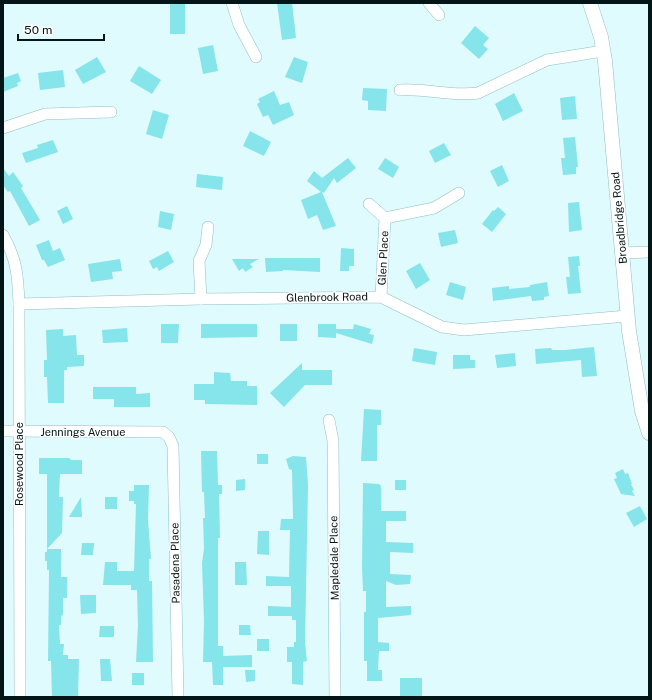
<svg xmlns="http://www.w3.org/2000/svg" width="652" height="700" viewBox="0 0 652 700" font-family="'Public Sans',sans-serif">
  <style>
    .building { fill: #86e4eb }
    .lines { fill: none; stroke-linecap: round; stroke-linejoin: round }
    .minor-casing { stroke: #90bec2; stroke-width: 12 }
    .major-casing { stroke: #90bec2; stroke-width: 15 }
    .minor { stroke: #fff; stroke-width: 11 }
    .major { stroke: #fff; stroke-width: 14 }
    .labels { text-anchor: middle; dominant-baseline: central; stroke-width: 3; stroke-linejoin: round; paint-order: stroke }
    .street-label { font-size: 11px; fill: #041517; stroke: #fff }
  </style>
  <rect width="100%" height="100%" fill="#dffbfd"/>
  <g class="building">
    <path d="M 277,3 L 292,3 L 296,38 L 282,40 Z"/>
    <rect x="170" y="4" width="15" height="30"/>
    <path d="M 475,26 L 489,38 L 483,45 L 488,49 L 479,59 L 461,43 Z"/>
    <path d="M 213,45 L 218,71 L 203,74 L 198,48 Z"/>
    <path d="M 97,57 L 106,72 L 83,84 L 75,70 Z"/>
    <path d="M 294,57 L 308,62 L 302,83 L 285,77 Z"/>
    <path d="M 139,66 L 161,80 L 152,94 L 130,81 Z"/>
    <path d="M 63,70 L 65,87 L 40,90 L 38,73 Z"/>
    <path d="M 18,73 L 21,81 L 17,83 L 18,86 L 3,92 L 3,78 Z"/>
    <path d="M 363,88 L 387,89 L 386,111 L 368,110 L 368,101 L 362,100 Z"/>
    <path d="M 274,91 L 280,105 L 289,102 L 294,115 L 273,125 L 268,115 L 263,117 L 257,104 L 260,102 L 258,99 Z"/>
    <path d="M 514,93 L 523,111 L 503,121 L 495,104 Z"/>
    <path d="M 575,96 L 577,119 L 562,120 L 560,98 Z"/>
    <path d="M 153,110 L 169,115 L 162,139 L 146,134 Z"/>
    <path d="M 250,131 L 271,142 L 264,156 L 243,146 Z"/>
    <path d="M 575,137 L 578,167 L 576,167 L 576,174 L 563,175 L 561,158 L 565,158 L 563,138 Z"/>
    <path d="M 53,140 L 58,152 L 26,163 L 22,153 L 38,148 L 37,145 Z"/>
    <path d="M 444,143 L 451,155 L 435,163 L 429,151 Z"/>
    <path d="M 348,158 L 356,168 L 337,183 L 334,178 L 324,193 L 322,192 L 336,226 L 323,230 L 317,215 L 308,219 L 301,200 L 321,192 L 307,181 L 314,171 L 322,178 Z"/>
    <path d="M 385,158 L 399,167 L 393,178 L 378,169 Z"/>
    <path d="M 502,165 L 509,181 L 498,187 L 490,171 Z"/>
    <path d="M 3,168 L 9,176 L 13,172 L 23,186 L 21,188 L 40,220 L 29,226 L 10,191 L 8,192 L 3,185 Z"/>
    <path d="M 197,174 L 223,177 L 222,190 L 196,187 Z"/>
    <path d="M 579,202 L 582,230 L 569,232 L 568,203 Z"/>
    <path d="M 67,206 L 73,219 L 63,224 L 57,211 Z"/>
    <path d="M 498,207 L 506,214 L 492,232 L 482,224 L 493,210 L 494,211 Z"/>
    <path d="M 160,211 L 174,214 L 171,230 L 158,227 Z"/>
    <path d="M 455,230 L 458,243 L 441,247 L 438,233 Z"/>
    <path d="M 49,240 L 53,251 L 60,248 L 65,260 L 48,267 L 44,260 L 42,260 L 36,245 Z"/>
    <path d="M 341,248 L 354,249 L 354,266 L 349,266 L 349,271 L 340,271 Z"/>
    <path d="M 168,251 L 174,262 L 159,271 L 157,267 L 153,269 L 149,261 Z"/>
    <path d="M 579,256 L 580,266 L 578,266 L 581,293 L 568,294 L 566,277 L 570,277 L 568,257 Z"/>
    <path d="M 265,258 L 320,258 L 320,272 L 283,270 L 283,271 L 266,272 Z"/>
    <path d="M 120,259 L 122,271 L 112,272 L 113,279 L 91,282 L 88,264 Z"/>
    <path d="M 232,259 L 259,259 L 250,264 L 253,267 L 245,272 L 243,268 L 239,271 Z"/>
    <path d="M 420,263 L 430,280 L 416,289 L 406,271 Z"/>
    <path d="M 450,282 L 466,287 L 463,300 L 446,295 Z"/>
    <path d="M 547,282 L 549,296 L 544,297 L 544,300 L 532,301 L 531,296 L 493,301 L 492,288 L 509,286 L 509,289 L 530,287 L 530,285 Z"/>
    <path d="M 161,324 L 179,324 L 178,343 L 161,343 Z"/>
    <path d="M 201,324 L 257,324 L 257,337 L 201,338 Z"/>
    <rect x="280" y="324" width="17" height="17"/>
    <path d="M 318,324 L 336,324 L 336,329 L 353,329 L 354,324 L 371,329 L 369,334 L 374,335 L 372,344 L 336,333 L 336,338 L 318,337 Z"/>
    <path d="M 127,328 L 128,342 L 103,343 L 102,330 Z"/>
    <path d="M 63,329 L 63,336 L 76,335 L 77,355 L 84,355 L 84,366 L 67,367 L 67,370 L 64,370 L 64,403 L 48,403 L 47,377 L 44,377 L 44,360 L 47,360 L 46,330 Z"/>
    <path d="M 594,347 L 597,376 L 582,377 L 581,360 L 536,364 L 535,349 L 551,348 L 552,350 L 565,350 Z"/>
    <path d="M 414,348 L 437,352 L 435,365 L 412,361 Z"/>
    <path d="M 515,353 L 516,366 L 497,368 L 495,355 Z"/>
    <path d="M 453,355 L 470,355 L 470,360 L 475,360 L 475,368 L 453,369 Z"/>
    <path d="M 302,363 L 302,370 L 332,370 L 332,385 L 305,385 L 284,407 L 270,393 Z"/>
    <path d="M 214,372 L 230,373 L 231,381 L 247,381 L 247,386 L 257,386 L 257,405 L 205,404 L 205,400 L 194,400 L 194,384 L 214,384 Z"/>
    <path d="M 93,387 L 136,387 L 136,394 L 150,393 L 150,407 L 114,407 L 114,399 L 93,399 Z"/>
    <path d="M 364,409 L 381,410 L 381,425 L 377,425 L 377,461 L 361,461 Z"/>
    <path d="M 201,451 L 217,451 L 218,485 L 222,485 L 222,494 L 219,494 L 220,538 L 218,538 L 218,646 L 223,646 L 223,656 L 252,655 L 252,667 L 223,667 L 223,685 L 213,685 L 212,662 L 203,662 L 204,621 L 202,563 L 204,549 L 203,518 L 205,518 L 204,492 L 202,492 Z"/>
    <rect x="257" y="454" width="11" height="10"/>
    <path d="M 293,456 L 306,457 L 308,485 L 305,642 L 307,661 L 303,662 L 303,685 L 292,684 L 292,662 L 287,662 L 287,647 L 294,647 L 294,642 L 296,642 L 296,620 L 292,620 L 292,616 L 268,616 L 268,606 L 291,607 L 291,586 L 266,586 L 266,576 L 289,577 L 290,530 L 280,530 L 281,519 L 293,519 L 292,470 L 289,469 L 286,459 Z"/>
    <path d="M 39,458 L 69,458 L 71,460 L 82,460 L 82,474 L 60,474 L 59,497 L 63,497 L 62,533 L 47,549 L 47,474 L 39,474 Z"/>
    <path d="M 623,469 L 625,474 L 628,473 L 632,484 L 631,484 L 634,490 L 632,491 L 635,496 L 621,494 L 614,479 L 617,478 L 615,473 Z"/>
    <path d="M 245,479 L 245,490 L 236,491 L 236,480 Z"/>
    <rect x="395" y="480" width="11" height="10"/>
    <path d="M 363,483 L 379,484 L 381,486 L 381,511 L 406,511 L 406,521 L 386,521 L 386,542 L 413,543 L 413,553 L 390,552 L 390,574 L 411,575 L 410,584 L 396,585 L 386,581 L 386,607 L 411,606 L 411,615 L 378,618 L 378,642 L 389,643 L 389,651 L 379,651 L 378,670 L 382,670 L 382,681 L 367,681 L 367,661 L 364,661 L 364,612 L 366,612 L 366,591 L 363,591 L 362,567 Z"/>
    <path d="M 134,485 L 149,485 L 148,520 L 151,559 L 149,559 L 149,581 L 152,581 L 153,662 L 136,662 L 138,625 L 137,590 L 131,590 L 131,585 L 103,585 L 105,562 L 117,562 L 117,571 L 134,571 L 136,504 L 134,504 L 134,501 L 129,501 L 129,491 L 134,491 Z"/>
    <path d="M 81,497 L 82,517 L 69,517 Z"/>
    <rect x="105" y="497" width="12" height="12"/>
    <path d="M 640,506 L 647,519 L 634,527 L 626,513 Z"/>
    <path d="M 258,531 L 269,531 L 269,555 L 257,554 Z"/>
    <path d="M 82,543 L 94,543 L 93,555 L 81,555 Z"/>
    <path d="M 47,549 L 61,549 L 61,577 L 67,577 L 67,598 L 63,598 L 63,615 L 61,616 L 61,625 L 59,625 L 60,644 L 64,644 L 63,655 L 68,655 L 68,659 L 79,659 L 78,697 L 52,697 L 51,661 L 48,661 L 49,570 L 47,570 L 47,561 L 45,561 L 45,552 L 47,552 Z"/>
    <path d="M 235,562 L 246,562 L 247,585 L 235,585 Z"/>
    <path d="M 80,595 L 96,595 L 96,613 L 81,614 Z"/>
    <path d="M 239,625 L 250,625 L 251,635 L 239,635 Z"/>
    <path d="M 100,626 L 114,626 L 114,637 L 99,637 Z"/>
    <rect x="257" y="639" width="12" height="12"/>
    <path d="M 100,659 L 110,659 L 112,681 L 101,681 Z"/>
    <path d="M 245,670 L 255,670 L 255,681 L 246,682 Z"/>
    <rect x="132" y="673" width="12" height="12"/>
    <rect x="400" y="678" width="22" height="19"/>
  </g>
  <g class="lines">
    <defs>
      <g id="minor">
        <path d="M 232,3 L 239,25 L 256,57"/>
        <path d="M 429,3 L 439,15"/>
        <path d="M 400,90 C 426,88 453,97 478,93 L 547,60 L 603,51"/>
        <path d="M 3,128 L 45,114 L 111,112"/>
        <path d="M 369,204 L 385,218 L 381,297"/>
        <path d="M 385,218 L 434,208 L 459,193"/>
        <path d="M 3,235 C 17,259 18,277 19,304 L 20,697"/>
        <path d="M 622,253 L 649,252"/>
        <path d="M 201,299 L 199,261 L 206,245 L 208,227"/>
        <path d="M 19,304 L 201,299 L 381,297 L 442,327 L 464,330 L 627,316"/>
        <path d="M 329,420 L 333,441 L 335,697"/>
        <path d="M 3,431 L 163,432 L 169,437 L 173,446 L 178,697"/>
      </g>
      <path id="major" d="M 590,3 L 601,37 L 605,61 L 629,331 L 642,411 L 649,433"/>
    </defs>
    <use href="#minor" class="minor-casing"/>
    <use href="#major" class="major-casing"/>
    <use href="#minor" class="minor"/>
    <use href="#major" class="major"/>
  </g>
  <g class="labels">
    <g class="street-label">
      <text transform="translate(619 218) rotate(-95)">Broadbridge Road</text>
      <text transform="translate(383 258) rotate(-87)">Glen Place</text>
      <text transform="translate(327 297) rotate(-1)">Glenbrook Road</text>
      <text x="83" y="432">Jennings Avenue</text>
      <text transform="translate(19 464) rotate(-90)">Rosewood Place</text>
      <text transform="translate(334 558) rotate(-91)">Mapledale Place</text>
      <text transform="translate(175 563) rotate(-91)">Pasadena Place</text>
    </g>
  </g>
  <rect width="652" height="700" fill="none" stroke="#041517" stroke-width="8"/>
  <path d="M18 34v6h86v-6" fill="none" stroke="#041517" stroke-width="2"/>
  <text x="24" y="34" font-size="12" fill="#041517" stroke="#ffffff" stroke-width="3" paint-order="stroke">50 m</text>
</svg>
